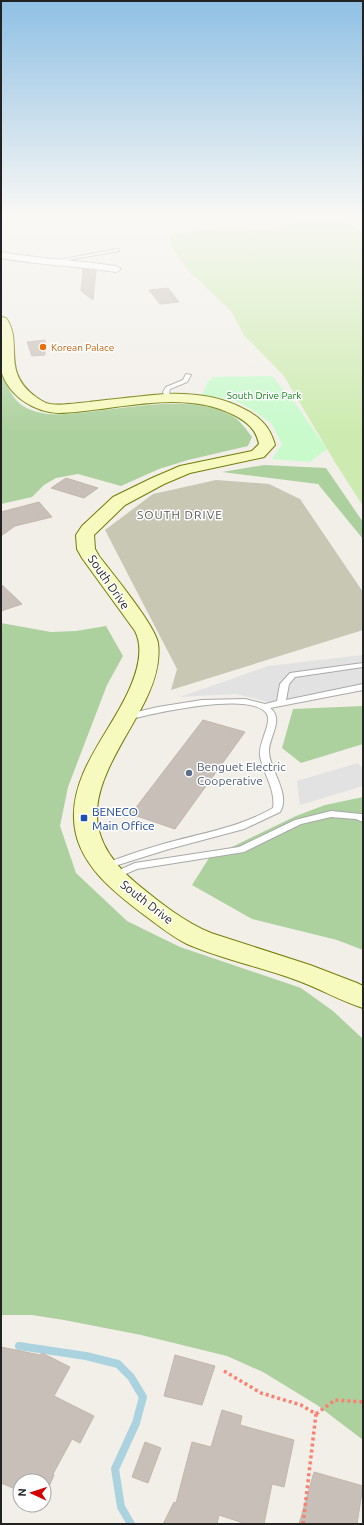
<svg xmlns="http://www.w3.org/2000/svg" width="364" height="1525" viewBox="0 0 364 1525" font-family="Ubuntu,sans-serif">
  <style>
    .construction { fill: #c7c7b4 }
    .grass { fill: #cdebb0 }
    .forest { fill: #add19e }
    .park { fill: #c8facc }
    .parking { fill: #e2e2e2 }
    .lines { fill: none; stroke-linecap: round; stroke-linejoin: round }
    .stream { stroke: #aad3df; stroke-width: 8 }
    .building { fill: #c7bfb8; stroke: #c4b6ab }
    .lane-casing { stroke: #a9a9a9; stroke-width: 2 }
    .street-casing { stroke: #a9a9a9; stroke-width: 2 }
    .secondary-casing { stroke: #707d05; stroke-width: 2 }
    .path { stroke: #fa8072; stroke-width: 3.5; stroke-dasharray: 3 3; stroke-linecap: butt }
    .lane { fill: #fff; fill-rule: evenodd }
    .street { fill: #fff; fill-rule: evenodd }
    .secondary { fill: #f7fabf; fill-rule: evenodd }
    .food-dot { fill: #e8710a; stroke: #fff; stroke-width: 1.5 }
    .service-dot { fill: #5c6f8a; stroke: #fff; stroke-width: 1.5 }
    .transit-dot { fill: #1a4fb4; stroke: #fff; stroke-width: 1.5 }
    .labels { text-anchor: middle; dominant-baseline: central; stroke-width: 3; stroke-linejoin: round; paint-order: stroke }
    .far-food-label { font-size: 10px; fill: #c56008; stroke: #fff; text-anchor: start }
    .far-park-label { font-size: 10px; fill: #0c8416; stroke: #fff }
    .far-quarter-label { font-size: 12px; letter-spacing: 1px; fill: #555; stroke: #fff }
    .street-label { font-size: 12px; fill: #222; stroke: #fff }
    .service-label { font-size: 12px; fill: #4e5e75; stroke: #fff; text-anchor: start }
    .transit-label { font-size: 12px; fill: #164399; stroke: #fff; text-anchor: start }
  </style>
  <rect width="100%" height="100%" fill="#f2efe9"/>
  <path class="construction" d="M 216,480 L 269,484 L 300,499 L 363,592 L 363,630 L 171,690 L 177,669 L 105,530 L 153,494 Z"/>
  <path class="grass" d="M 293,218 C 320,218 341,214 363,233 L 363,506 L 336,464 L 284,376 L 244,335 L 231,311 L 189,271 L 170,245 L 171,235 L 175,233 L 202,231 L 229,227 L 264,231 L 290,225 Z"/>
  <g class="forest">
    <path d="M 1,374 C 6,384 13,400 23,406 C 40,416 57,415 76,413 C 120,410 189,393 229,414 C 239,419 246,429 252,437 L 248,446 L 188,460 L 159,469 L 121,486 L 78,474 L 56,478 L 44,485 L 32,497 L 1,504 Z"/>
    <path d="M 264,465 L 326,468 L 363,522 L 363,539 L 318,484 L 222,472 Z"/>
    <path d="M 1,623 L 51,632 L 76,631 L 106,626 L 123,656 L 107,685 L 68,787 L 60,826 L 76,873 L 127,921 L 180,947 L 301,988 L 333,1011 L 363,1039 L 363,1440 L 317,1405 L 263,1372 L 227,1356 L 141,1335 L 64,1320 L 32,1315 L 1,1315 Z"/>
    <path d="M 363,706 L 363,744 L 301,763 L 282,748 L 293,709 Z"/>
    <path d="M 363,797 L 363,950 L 337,940 L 252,919 L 192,885 L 209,858 L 296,816 L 325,805 Z"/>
  </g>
  <path class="park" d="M 272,376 L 297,406 L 327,449 L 310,462 L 272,459 L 282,444 L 271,423 L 251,409 L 236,401 L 202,395 L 207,383 L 213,377 Z"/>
  <g class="parking">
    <path d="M 363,655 L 363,690 L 272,703 L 236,694 L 180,697 L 268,666 Z"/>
    <path d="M 358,763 L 363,769 L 363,786 L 300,805 L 297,781 Z"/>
  </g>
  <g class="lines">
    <path class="stream" d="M 19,1346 L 86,1356 L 118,1364 L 131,1377 L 143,1397 L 136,1423 L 115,1469 L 121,1507 L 131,1524"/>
  </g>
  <g class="building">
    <path d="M 83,269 L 96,271 L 93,300 L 81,291 Z"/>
    <path d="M 168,288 L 179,302 L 160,304 L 149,290 Z"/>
    <path d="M 45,340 L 45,355 L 32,356 L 27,342 Z"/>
    <path d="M 66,478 L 98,488 L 84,498 L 51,488 Z"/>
    <path d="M 39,502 L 52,517 L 15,526 L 1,536 L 1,512 Z"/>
    <path d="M 1,584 L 22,604 L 1,611 Z"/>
    <path d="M 203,720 L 245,732 L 175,829 L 131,814 Z"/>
    <path d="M 1,1347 L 40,1355 L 42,1353 L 70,1367 L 54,1396 L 94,1416 L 80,1443 L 72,1439 L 53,1474 L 54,1475 L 44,1498 L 44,1481 L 20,1481 L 20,1491 L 1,1483 Z"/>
    <path d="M 175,1355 L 215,1366 L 202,1405 L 164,1396 Z"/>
    <path d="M 222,1410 L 242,1416 L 240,1425 L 294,1440 L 284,1487 L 272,1484 L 264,1524 L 246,1524 L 219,1515 L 217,1524 L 163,1524 L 174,1502 L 176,1503 L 192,1442 L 211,1447 Z"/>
    <path d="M 145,1442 L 161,1448 L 148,1483 L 132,1477 Z"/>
    <path d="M 314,1472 L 363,1486 L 357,1524 L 299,1524 Z"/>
  </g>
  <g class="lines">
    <defs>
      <g id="lane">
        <path d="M 117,249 L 119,250 L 119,251 L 56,262 L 54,261 Z"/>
        <path d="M 186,374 L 191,375 L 187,382 L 170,389 L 169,392 L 171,399 L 166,400 L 163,392 L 166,387 L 183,380 Z"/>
        <path d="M 363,663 L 363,667 L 295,677 L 289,684 L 286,700 L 363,684 L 363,690 L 270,708 C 285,719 268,738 269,752 C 270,771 291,794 280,812 L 244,829 L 169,849 L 105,869 L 102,868 L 100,866 L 102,864 C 126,856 150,847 174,841 C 208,832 242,826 273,808 C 276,790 263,773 260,756 C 258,743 272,724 267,714 C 252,690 151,714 127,720 L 123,717 L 124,715 L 158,707 L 202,700 L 245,699 L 265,704 L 277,701 L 280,684 L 290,673 Z"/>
        <path d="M 331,811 L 361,814 L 363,815 L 363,822 L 356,819 L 331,817 L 301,824 L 244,852 L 137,869 L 114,879 L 110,878 L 109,876 L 110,874 L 135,863 L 239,847 L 295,820 Z"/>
      </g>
      <path id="street" d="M 1,252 C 39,259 78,260 116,266 L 121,269 L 116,272 C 78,266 39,265 1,258 Z"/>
      <path id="secondary" d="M 1,317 L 6,318 C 24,343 0,371 36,397 C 40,400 45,403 50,404 C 62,406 77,403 89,402 C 115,399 140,396 165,394 C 191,393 219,396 242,408 C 259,416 270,426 275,445 L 264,457 L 190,473 L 164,484 L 125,505 L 94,535 L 95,549 L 99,556 C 112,573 155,625 158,643 C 161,666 152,688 142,707 C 107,772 64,822 136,883 C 159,902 184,922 211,933 L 310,965 L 357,983 L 363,986 L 363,1008 C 340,1001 319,988 296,980 C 260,967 222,959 187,944 C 173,937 160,927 147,917 C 115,893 75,863 74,819 C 72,777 102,741 121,706 C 132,686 147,654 135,631 L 82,558 L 77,549 L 76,535 L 82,526 L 113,497 L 152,478 L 180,466 L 252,451 L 259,444 C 256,429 247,422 234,415 C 181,388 116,411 59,413 C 34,412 8,396 1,370 C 0,358 1,330 1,317 Z"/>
    </defs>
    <use href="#lane" class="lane-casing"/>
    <use href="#street" class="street-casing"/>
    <use href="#secondary" class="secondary-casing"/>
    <g class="path">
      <path d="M 224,1371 L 261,1393 L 301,1405 L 316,1414 L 303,1524"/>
      <path d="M 316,1414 L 335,1400 L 363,1402"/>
    </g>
    <use href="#lane" class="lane"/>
    <use href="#street" class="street"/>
    <use href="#secondary" class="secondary"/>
  </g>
  <linearGradient id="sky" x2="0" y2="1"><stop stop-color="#8fc0e4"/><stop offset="0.5" stop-color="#f9f8f5"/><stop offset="1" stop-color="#f9f8f5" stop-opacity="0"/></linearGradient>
  <rect width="364" height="432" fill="url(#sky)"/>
  <circle class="food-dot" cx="43" cy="347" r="4"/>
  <circle class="service-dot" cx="189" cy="773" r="4"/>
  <rect class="transit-dot" x="80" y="814" width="8" height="8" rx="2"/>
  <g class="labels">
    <g class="far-food-label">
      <text x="51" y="347">Korean Palace</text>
    </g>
    <g class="far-park-label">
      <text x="264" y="395">South Drive Park</text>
    </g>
    <g class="far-quarter-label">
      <text x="180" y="514">SOUTH DRIVE</text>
    </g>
    <g class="street-label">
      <text transform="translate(109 582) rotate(55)">South Drive</text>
      <text transform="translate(147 902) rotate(38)">South Drive</text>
    </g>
    <g class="service-label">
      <text x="197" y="766">Benguet Electric<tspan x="197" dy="14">Cooperative</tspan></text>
    </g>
    <g class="transit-label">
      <text x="92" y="811">BENECO<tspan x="92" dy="14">Main Office</tspan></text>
    </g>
  </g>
  <rect width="364" height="1525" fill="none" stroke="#222222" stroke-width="4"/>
  <g transform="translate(32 1493) rotate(273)"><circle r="19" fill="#ffffff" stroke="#a7a7a7"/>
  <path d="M0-3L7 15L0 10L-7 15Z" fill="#d40000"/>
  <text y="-6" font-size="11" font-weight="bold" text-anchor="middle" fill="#222222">N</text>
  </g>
</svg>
